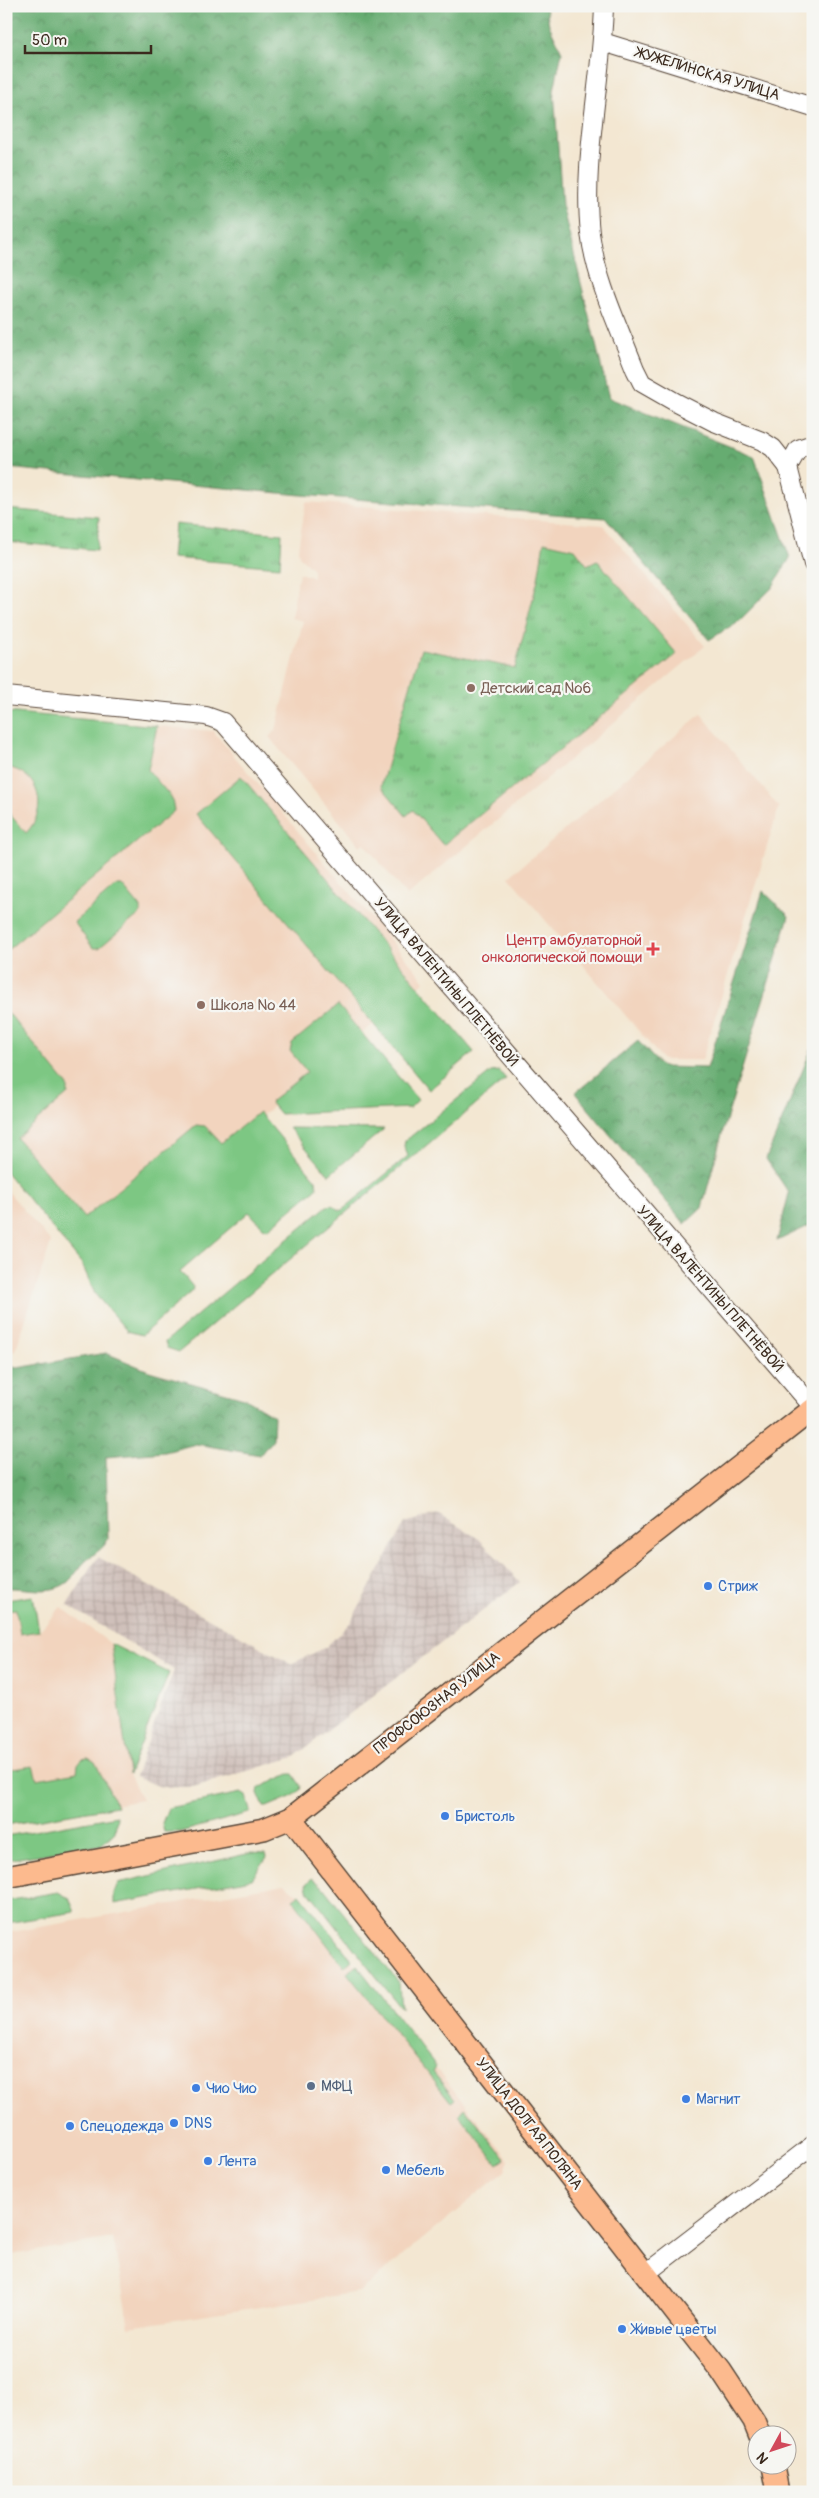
<svg xmlns="http://www.w3.org/2000/svg" width="819" height="2498" viewBox="0 0 819 2498" font-family="Pangolin,sans-serif">
  <style>
    .built { fill: #f2d4be }
    .industrial { fill: url(#industrial-grid) }
    .green { fill: #7dc783; stroke: #5c7850 }
    .forest { fill: url(#forest-crowns); stroke: #506b48 }
    .park { fill: url(#park-tufts); stroke: #5c7850 }
    .lines { fill: none; stroke-linecap: round; stroke-linejoin: round }
    .minor-casing { stroke: #574639; stroke-width: 20 }
    .major-casing { stroke: #574639; stroke-width: 24 }
    .minor { stroke: #fff; stroke-width: 18 }
    .major { stroke: #fcba8e; stroke-width: 21 }
    .education-dot { fill: #8d6e63; stroke: #f6f6f2; stroke-width: 2 }
    .health-dot { fill: #e0444e; stroke: #f6f6f2; stroke-width: 2 }
    .shop-dot { fill: #3f7fe0; stroke: #f6f6f2; stroke-width: 2 }
    .service-dot { fill: #5c6f8a; stroke: #f6f6f2; stroke-width: 2 }
    .labels { text-anchor: middle; dominant-baseline: central; stroke-width: 4.5; stroke-linejoin: round; paint-order: stroke }
    .street-label { font-size: 15px; fill: #3b2a1e; stroke: #f6f6f2 }
    .education-label { font-size: 15px; fill: #785e54; stroke: #f6f6f2; text-anchor: start }
    .health-label { font-size: 15px; fill: #be3a42; stroke: #f6f6f2; text-anchor: end }
    .shop-label { font-size: 15px; fill: #366cbe; stroke: #f6f6f2; text-anchor: start }
    .service-label { font-size: 15px; fill: #4e5e75; stroke: #f6f6f2; text-anchor: start }
  </style>
  <defs>
    <pattern id="industrial-grid" width="8" height="8" patternUnits="userSpaceOnUse" patternTransform="scale(1.25)"><rect width="8" height="8" fill="#cfc0ba"/><path d="M0 4h8M4 0v8" fill="none" stroke="#b3a59f"/></pattern>
    <pattern id="forest-crowns" width="20" height="18" patternUnits="userSpaceOnUse" patternTransform="scale(1.25)"><rect width="20" height="18" fill="#66ac71"/><path d="M2 6a3 3 0 1 1 6 0M12 15a3 3 0 1 1 6 0" fill="none" stroke="#558c5c"/></pattern>
    <pattern id="park-tufts" width="24" height="20" patternUnits="userSpaceOnUse" patternTransform="scale(1.25)"><rect width="24" height="20" fill="#7dc783"/><path d="M3 7l-1-3M5 7V3M7 7l1-3M15 17l-1-3M17 17v-4M19 17l1-3" fill="none" stroke="#68a26b"/></pattern>
  </defs>
  <rect width="100%" height="100%" fill="#f6f6f2"/>
  <filter id="ink" filterUnits="userSpaceOnUse"><feTurbulence type="fractalNoise" baseFrequency=".02" numOctaves="2"/><feDisplacementMap in="SourceGraphic" scale="10" xChannelSelector="R" yChannelSelector="G"/><feConvolveMatrix kernelMatrix="1 2 1 2 8 2 1 2 1" color-interpolation-filters="sRGB"/></filter>
  <filter id="wash" filterUnits="userSpaceOnUse"><feTurbulence type="fractalNoise" baseFrequency=".0096" numOctaves="4" result="noise"/><feDisplacementMap in="SourceGraphic" scale="20" xChannelSelector="R" yChannelSelector="G"/><feGaussianBlur stdDeviation="1.12" result="paint"/><feColorMatrix in="noise" values="0 0 0 0 0 0 0 0 0 0 0 0 0 0 0 0 0 1.4 0 .05"/><feComposite in="paint" operator="in"/></filter>
  <g filter="url(#wash)">
    <rect width="100%" height="100%" fill="#f3e7d2"/>
    <g class="built">
      <path d="M 306,502 L 603,525 L 705,646 L 407,896 L 364,843 L 360,846 L 269,737 L 276,730 L 303,621 L 291,618 L 299,573 L 313,577 L 313,569 L 299,556 L 298,549 Z"/>
      <path d="M 6,712 L 213,731 L 425,981 L 82,1264 L 6,1172 Z"/>
      <path d="M 701,714 L 779,807 L 702,1060 L 663,1060 L 509,877 Z"/>
      <path d="M 6,1189 L 51,1242 L 15,1352 L 6,1349 Z"/>
      <path d="M 61,1607 L 111,1644 L 129,1774 L 142,1800 L 6,1825 L 6,1610 L 16,1609 L 20,1634 L 39,1631 Z"/>
      <path d="M 285,1884 L 297,1893 L 509,2160 L 505,2171 L 359,2292 L 129,2327 L 113,2238 L 6,2256 L 6,1933 Z"/>
    </g>
    <path class="industrial" d="M 437,1513 L 479,1539 L 520,1582 L 294,1757 L 193,1787 L 161,1787 L 135,1777 L 174,1670 L 67,1605 L 98,1557 L 291,1664 L 326,1647 L 350,1623 L 405,1523 Z"/>
    <g class="green">
      <path d="M 6,712 L 157,726 L 148,770 L 172,798 L 174,811 L 6,951 L 6,810 L 26,833 C 49,810 40,772 6,767 Z"/>
      <path d="M 241,776 L 474,1052 L 429,1090 L 196,814 Z"/>
      <path d="M 117,885 L 122,885 L 141,908 L 141,913 L 99,948 L 93,948 L 74,922 Z"/>
      <path d="M 338,1005 L 418,1100 L 410,1108 L 280,1114 L 270,1102 L 307,1072 L 290,1051 L 292,1043 Z"/>
      <path d="M 6,1010 L 68,1086 L 68,1094 L 17,1138 L 84,1218 L 196,1125 L 205,1126 L 221,1143 L 259,1112 L 316,1180 L 317,1188 L 268,1229 L 263,1227 L 249,1212 L 180,1271 L 193,1287 L 192,1291 L 142,1335 L 127,1331 L 95,1294 L 82,1264 L 6,1172 Z"/>
      <path d="M 499,1071 L 506,1079 L 179,1352 L 167,1348 L 165,1342 L 327,1206 L 332,1205 L 341,1211 L 408,1156 L 404,1146 L 405,1141 L 491,1072 Z"/>
      <path d="M 289,1128 L 384,1129 L 329,1175 Z"/>
      <path d="M 33,1596 L 39,1631 L 20,1634 L 16,1609 L 6,1610 L 6,1600 Z"/>
      <path d="M 111,1644 L 169,1673 L 129,1774 Z"/>
      <path d="M 88,1758 L 95,1762 L 117,1806 L 6,1825 L 6,1770 L 33,1766 L 37,1779 L 77,1772 L 78,1764 L 82,1759 Z"/>
      <path d="M 289,1774 L 293,1774 L 301,1786 L 300,1790 L 293,1796 L 267,1807 L 264,1807 L 258,1793 L 259,1788 Z"/>
      <path d="M 241,1793 L 246,1796 L 250,1810 L 249,1813 L 180,1832 L 164,1832 L 162,1823 L 168,1808 Z"/>
      <path d="M 117,1816 L 115,1832 L 101,1845 L 6,1860 L 6,1836 Z"/>
      <path d="M 251,1853 L 266,1854 L 267,1857 L 252,1879 L 114,1904 L 114,1893 L 118,1883 Z"/>
      <path d="M 312,1878 L 322,1886 L 399,1983 L 401,2008 L 307,1889 L 306,1884 Z"/>
      <path d="M 58,1892 L 69,1898 L 75,1912 L 6,1923 L 6,1901 Z"/>
      <path d="M 300,1894 L 352,1960 L 344,1967 L 293,1899 Z"/>
      <path d="M 357,1965 L 436,2066 L 433,2072 L 455,2099 L 451,2102 L 347,1973 Z"/>
      <path d="M 465,2108 L 505,2159 L 498,2164 L 459,2115 Z"/>
    </g>
    <g class="forest">
      <path d="M 6,6 L 546,6 L 549,25 L 562,52 L 554,90 L 562,205 L 609,398 L 754,456 L 790,558 L 772,588 L 739,621 L 709,640 L 606,518 L 301,495 L 6,468 Z"/>
      <path d="M 763,891 L 789,916 L 722,1134 L 702,1208 L 685,1224 L 575,1093 L 638,1041 L 662,1067 L 707,1068 Z"/>
      <path d="M 813,1045 L 813,1224 L 777,1241 L 789,1193 L 766,1159 Z"/>
      <path d="M 106,1353 L 149,1371 L 244,1398 L 274,1416 L 273,1439 L 260,1455 L 196,1444 L 165,1452 L 106,1457 L 108,1539 C 104,1549 94,1553 86,1561 C 79,1567 75,1576 68,1582 C 49,1596 28,1587 6,1588 L 6,1365 L 17,1368 Z"/>
    </g>
    <g class="park">
      <path d="M 6,509 L 99,517 L 97,550 L 6,542 Z"/>
      <path d="M 175,524 L 282,534 L 280,567 L 172,558 Z"/>
      <path d="M 544,542 L 575,549 L 587,565 L 597,560 L 677,654 L 443,845 L 413,810 L 406,816 L 381,786 L 421,649 L 515,668 L 538,579 Z"/>
    </g>
  </g>
  <g filter="url(#ink)">
    <g class="lines">
      <defs>
        <g id="minor">
          <path d="M 604,6 C 602,80 582,160 590,233 C 596,280 618,325 635,369 L 642,383 L 677,403 L 714,422 L 762,441 L 773,448 L 788,467"/>
          <path d="M 603,42 L 813,107"/>
          <path d="M 813,444 L 798,449 L 788,467 L 813,564"/>
          <path d="M 6,696 L 206,716 L 223,722 L 813,1407"/>
          <path d="M 645,2274 L 813,2145"/>
        </g>
        <g id="major">
          <path d="M 291,1818 L 721,2371 L 754,2421 L 760,2436"/>
          <path d="M 6,1877 L 264,1829 L 291,1818 L 813,1409"/>
          <path d="M 773,2466 L 778,2492"/>
        </g>
      </defs>
      <use href="#minor" class="minor-casing"/>
      <use href="#major" class="major-casing"/>
      <use href="#minor" class="minor"/>
      <use href="#major" class="major"/>
    </g>
  </g>
  <g class="education-dot">
    <circle cx="471" cy="688" r="5"/>
    <circle cx="201" cy="1005" r="5"/>
  </g>
  <path class="health-dot" d="M650.5 941.5h5v5h5v5h-5v5h-5v-5h-5v-5h5z"/>
  <g class="shop-dot">
    <circle cx="708" cy="1586" r="5"/>
    <circle cx="445" cy="1816" r="5"/>
    <circle cx="196" cy="2088" r="5"/>
    <circle cx="686" cy="2099" r="5"/>
    <circle cx="174" cy="2123" r="5"/>
    <circle cx="70" cy="2126" r="5"/>
    <circle cx="208" cy="2161" r="5"/>
    <circle cx="386" cy="2170" r="5"/>
    <circle cx="622" cy="2329" r="5"/>
  </g>
  <circle class="service-dot" cx="311" cy="2086" r="5"/>
  <g class="labels">
    <g class="street-label">
      <text transform="translate(708 74) rotate(17)">ЖУЖЕЛИНСКАЯ УЛИЦА</text>
      <text transform="translate(446 982) rotate(50)">УЛИЦА ВАЛЕНТИНЫ ПЛЕТНЁВОЙ</text>
      <text transform="translate(710 1289) rotate(49)">УЛИЦА ВАЛЕНТИНЫ ПЛЕТНЁВОЙ</text>
      <text transform="translate(437 1703) rotate(-38)">ПРОФСОЮЗНАЯ УЛИЦА</text>
      <text transform="translate(529 2124) rotate(52)">УЛИЦА ДОЛГАЯ ПОЛЯНА</text>
    </g>
    <g class="education-label">
      <text x="481" y="688">Детский сад №6</text>
      <text x="211" y="1005">Школа № 44</text>
    </g>
    <g class="health-label">
      <text x="642" y="940">Центр амбулаторной<tspan x="642" dy="17">онкологической помощи</tspan></text>
    </g>
    <g class="shop-label">
      <text x="718" y="1586">Стриж</text>
      <text x="455" y="1816">Бристоль</text>
      <text x="206" y="2088">Чио Чио</text>
      <text x="696" y="2099">Магнит</text>
      <text x="184" y="2123">DNS</text>
      <text x="80" y="2126">Спецодежда</text>
      <text x="218" y="2161">Лента</text>
      <text x="396" y="2170">Мебель</text>
      <text x="632" y="2329">Живые цветы</text>
    </g>
    <g class="service-label">
      <text x="321" y="2086">МФЦ</text>
    </g>
  </g>
  <rect width="819" height="2498" fill="none" stroke="#f6f6f2" stroke-width="25"/>
  <g transform="translate(772 2450) rotate(230)"><circle r="24" fill="#f6f6f2" stroke="#aba49d"/>
  <path d="M0-4L9 19L0 12L-9 19Z" fill="#d1495b"/>
  <text y="-8" font-size="14" font-weight="bold" text-anchor="middle" fill="#3b2a1e">N</text>
  </g>
  <path d="M25 45v8h126v-8" fill="none" stroke="#3b2a1e" stroke-width="2.5"/>
  <text x="32" y="45" font-size="15" fill="#3b2a1e" stroke="#f6f6f2" stroke-width="4" paint-order="stroke">50 m</text>
</svg>
